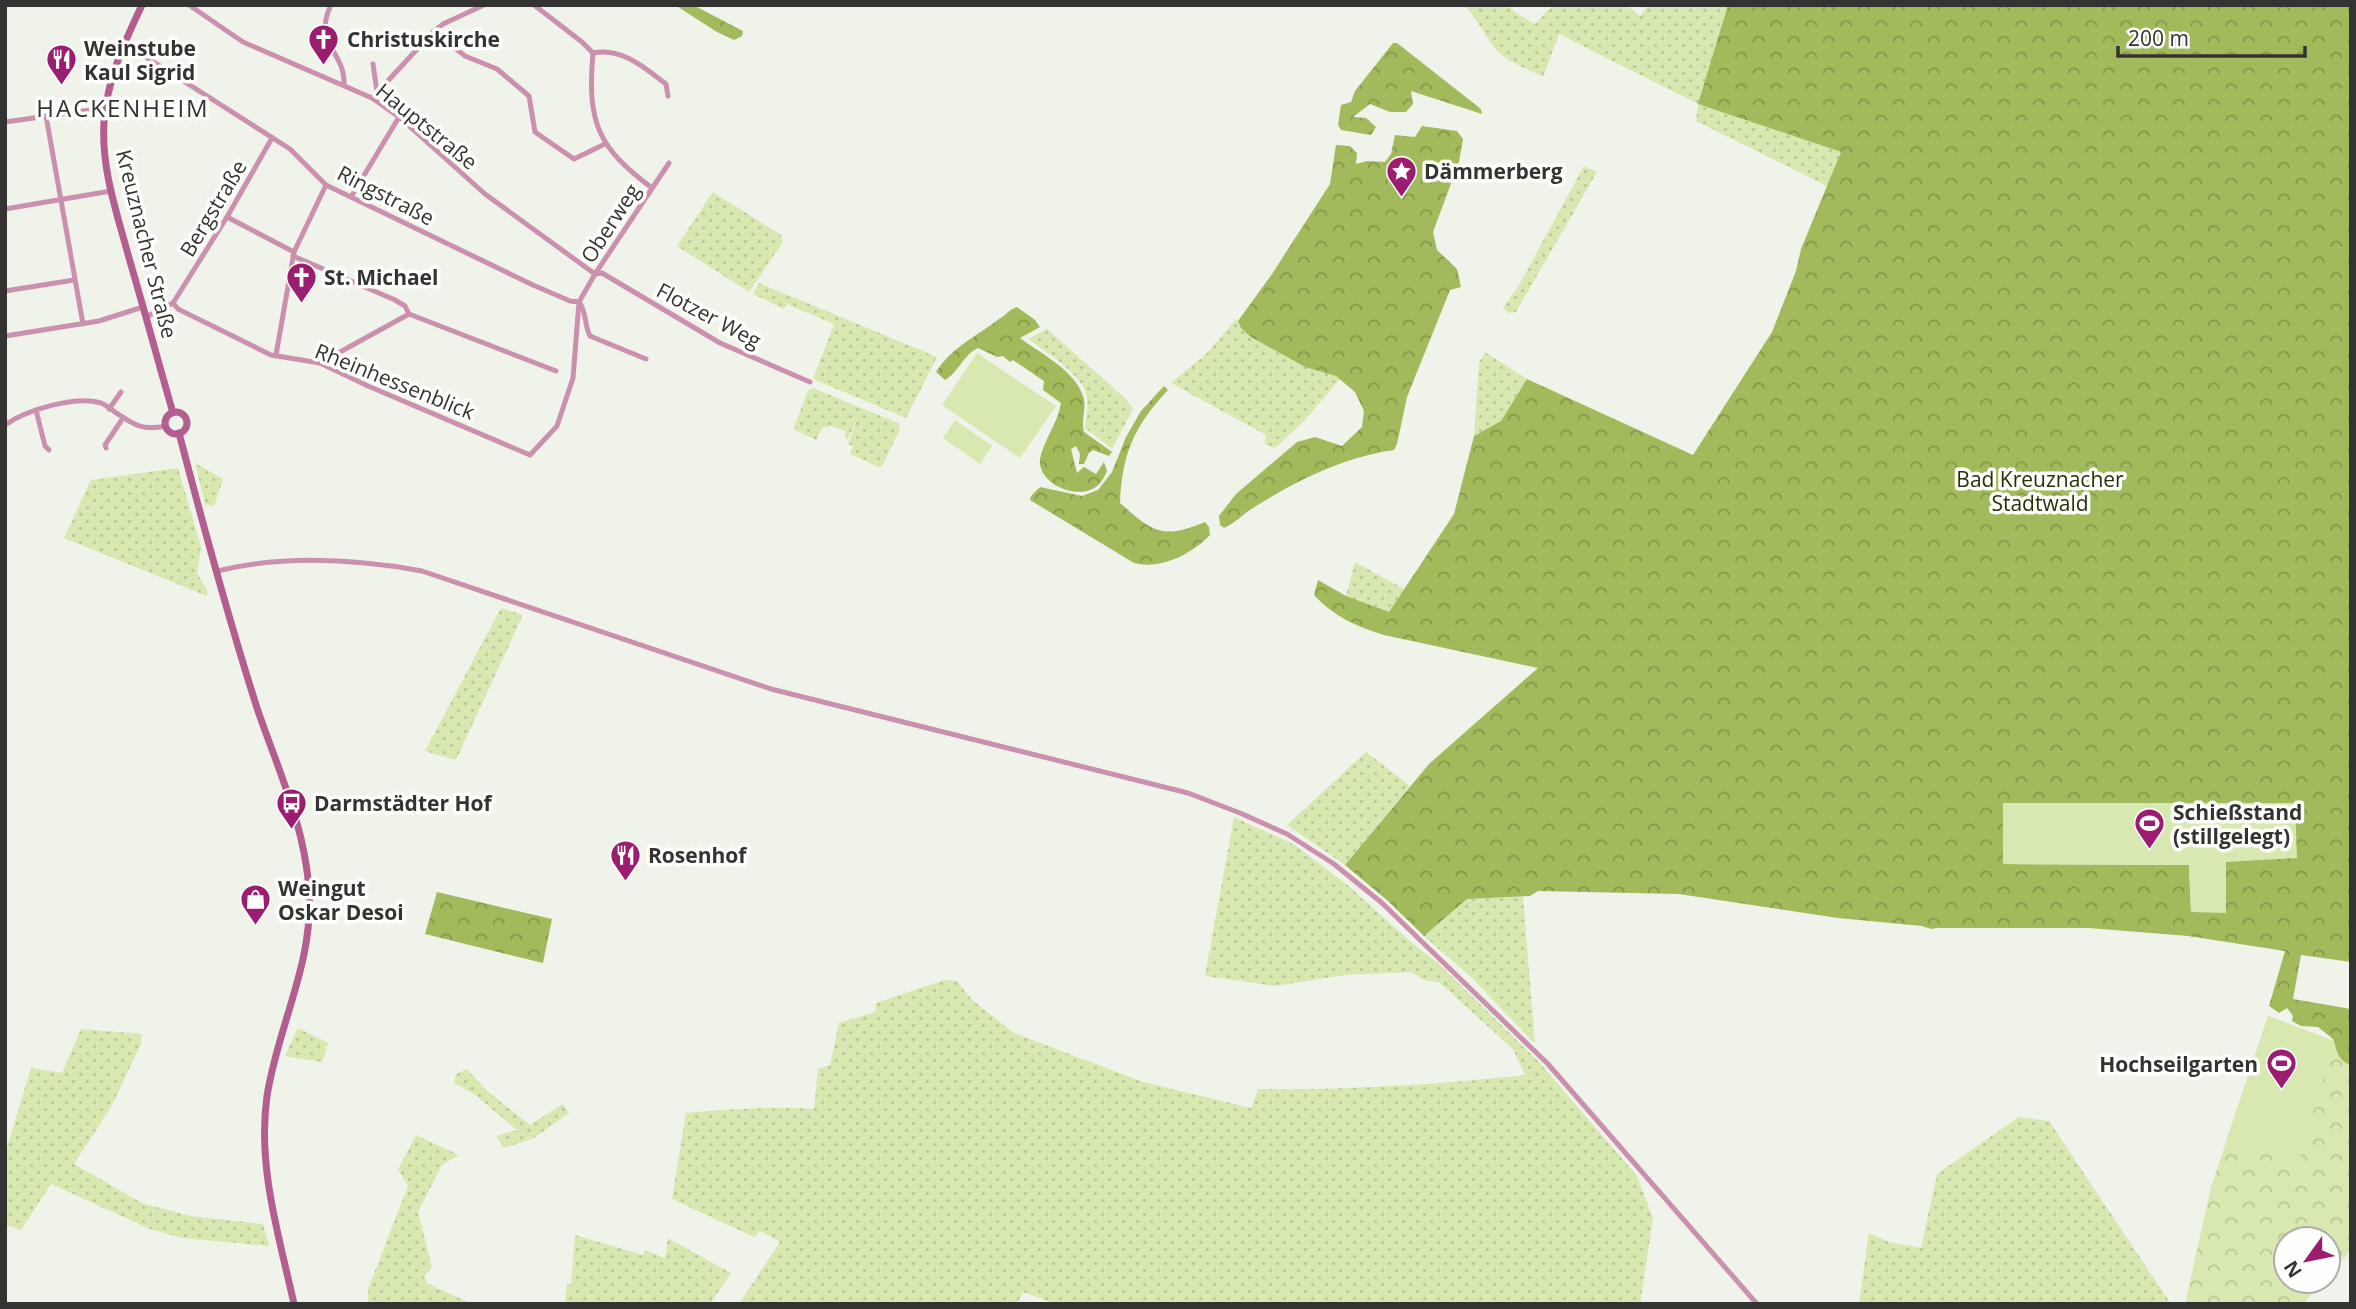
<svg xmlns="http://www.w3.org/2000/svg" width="2356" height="1309" viewBox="0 0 2356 1309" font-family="'Open Sans',sans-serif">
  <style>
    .grass { fill: url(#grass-dots) }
    .forest { fill: url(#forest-crowns); fill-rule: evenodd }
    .park { fill: url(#park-crowns) }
    .pitch { fill: #d7e8b1 }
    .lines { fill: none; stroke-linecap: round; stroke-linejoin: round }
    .street { stroke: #cc90af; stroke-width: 5 }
    .secondary { stroke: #b45e8f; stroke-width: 7 }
    .labels { text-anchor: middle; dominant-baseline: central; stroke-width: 7; stroke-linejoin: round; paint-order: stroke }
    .poi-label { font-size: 21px; font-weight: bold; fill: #333431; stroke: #fefffd; text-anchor: start }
    .street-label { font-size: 21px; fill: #333431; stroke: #fefffd }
    .park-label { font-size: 21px; fill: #273108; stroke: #fefffd }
    .quarter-label { font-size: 24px; letter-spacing: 2px; fill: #333431; stroke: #fefffd }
  </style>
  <defs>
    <pattern id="grass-dots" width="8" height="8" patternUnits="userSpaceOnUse" patternTransform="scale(1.75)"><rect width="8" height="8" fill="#d7e8b1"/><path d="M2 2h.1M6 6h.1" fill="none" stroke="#b9c899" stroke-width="1.8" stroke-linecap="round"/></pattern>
    <pattern id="forest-crowns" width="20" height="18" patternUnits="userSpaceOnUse" patternTransform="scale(1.75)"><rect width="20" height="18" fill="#a1ba5b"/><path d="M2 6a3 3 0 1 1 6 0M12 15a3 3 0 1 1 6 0" fill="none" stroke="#84984c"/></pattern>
    <pattern id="park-crowns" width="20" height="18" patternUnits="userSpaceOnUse" patternTransform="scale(1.75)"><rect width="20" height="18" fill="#d7e8b1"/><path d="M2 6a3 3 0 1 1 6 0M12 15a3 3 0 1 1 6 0" fill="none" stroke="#b9c899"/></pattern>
  </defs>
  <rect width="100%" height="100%" fill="#f0f3ea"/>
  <g class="grass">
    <path d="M 1464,5 L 1507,5 L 1516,13 L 1535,24 L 1553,5 L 1626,5 L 1640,16 L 1649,5 L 1728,5 L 1699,104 L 1841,152 L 1827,186 L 1696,121 L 1698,104 L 1559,34 L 1543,77 C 1527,69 1505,61 1494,47 C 1483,33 1477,18 1464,5 Z"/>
    <path d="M 1584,166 L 1597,172 L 1516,312 L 1508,313 L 1503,307 L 1518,287 Z"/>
    <path d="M 713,192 L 781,235 L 783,242 L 749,292 L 677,246 Z"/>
    <path d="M 759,283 L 937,357 L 906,418 L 813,379 L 834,324 L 787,304 L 784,309 L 753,294 Z"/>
    <path d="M 1236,319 L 1241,328 L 1251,337 L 1305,367 L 1336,376 L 1340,379 L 1304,421 L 1275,448 L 1265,444 L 1266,435 L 1171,383 L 1208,352 Z"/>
    <path d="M 1047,329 L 1126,399 L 1133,409 L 1112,449 L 1085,428 C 1087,416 1090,399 1084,388 C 1074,370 1045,351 1028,339 Z"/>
    <path d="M 1485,352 L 1527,379 L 1501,421 L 1474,436 L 1479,363 Z"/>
    <path d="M 813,388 L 898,423 L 900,429 L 882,466 L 879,467 L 850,454 L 853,446 L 848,444 L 858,417 L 848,439 L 845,438 L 845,431 L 831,426 L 822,428 L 816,440 L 795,430 L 794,427 L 808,391 Z"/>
    <path d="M 195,463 L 223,479 L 214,506 L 205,504 Z"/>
    <path d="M 178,468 L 201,547 L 197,573 L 207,590 L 207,596 L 64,538 L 91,480 Z"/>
    <path d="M 1355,562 L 1404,589 L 1389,613 L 1346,596 Z"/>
    <path d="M 501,608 L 523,615 L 456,760 L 425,751 Z"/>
    <path d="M 1366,752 L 1410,786 L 1345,865 L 1287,825 Z"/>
    <path d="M 1234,817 L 1295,845 L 1351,888 L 1413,944 L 1438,963 L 1539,1062 L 1637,1176 L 1653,1218 L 1640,1304 L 1056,1304 L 1023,1292 L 1017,1304 L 739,1304 L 780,1242 L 760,1231 L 754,1237 L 672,1199 L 686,1113 C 729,1109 771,1106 814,1109 L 818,1069 L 830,1065 L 839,1023 L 875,1012 L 876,1003 L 944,980 L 957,981 L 972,1000 L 1014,1033 L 1143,1082 L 1251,1108 L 1258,1089 C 1347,1090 1437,1085 1525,1075 L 1513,1049 L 1439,982 L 1426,981 L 1411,972 L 1344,975 L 1275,986 L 1205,976 Z"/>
    <path d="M 1523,897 L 1535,1044 L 1472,978 L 1424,936 L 1467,899 Z"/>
    <path d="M 298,1028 L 328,1043 L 322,1062 L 285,1056 Z"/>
    <path d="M 81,1029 L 142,1034 L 141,1044 L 111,1107 L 74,1164 L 142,1203 L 190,1216 L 263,1224 L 269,1246 L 182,1238 L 150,1229 L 51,1184 L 21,1230 L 5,1225 L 5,1154 L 31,1068 L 62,1073 Z"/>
    <path d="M 467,1069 L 487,1091 L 530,1125 L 563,1104 L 569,1113 L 534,1138 L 504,1148 L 496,1136 L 517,1130 L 474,1094 L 454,1083 L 456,1074 Z"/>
    <path d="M 2019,1117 L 2049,1121 L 2171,1304 L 1859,1304 L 1869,1233 L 1889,1242 L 1921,1248 L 1937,1174 Z"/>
    <path d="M 416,1135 L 459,1155 L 442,1165 L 418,1212 L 432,1267 L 424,1277 L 428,1284 L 473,1304 L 368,1304 L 368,1289 L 408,1186 L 398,1169 Z"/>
    <path d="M 575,1235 L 643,1255 L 645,1250 L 665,1258 L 668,1238 L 731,1273 L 710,1304 L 565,1304 L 567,1282 L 571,1286 Z"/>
  </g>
  <g class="forest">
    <path d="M 675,5 L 693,5 L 743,31 L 742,36 L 734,40 L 717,32 Z"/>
    <path d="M 1728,5 L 2351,5 L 2351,962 L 2301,955 L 2293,999 L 2351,1009 L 2351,1065 C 2337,1061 2337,1051 2333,1039 L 2318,1027 L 2301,1026 L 2292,1021 L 2293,1016 L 2287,1008 L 2279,1013 L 2269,1006 L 2285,951 L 2188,936 L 2089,928 L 1936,928 L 1931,929 L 1922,926 L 1838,918 L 1679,894 L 1538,891 L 1530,896 L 1467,899 L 1424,936 L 1388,901 L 1345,865 L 1429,764 L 1538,668 L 1384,635 C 1357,627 1333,616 1314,595 L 1318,580 L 1346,596 L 1389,612 L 1454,514 L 1474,436 L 1501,421 L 1527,379 L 1693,455 L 1772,332 L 1796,271 L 1801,249 L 1841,152 L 1698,104 ZM 2003,803 L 2295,803 L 2226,862 L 2191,912 L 2189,865 L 2003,864 Z"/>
    <path d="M 1393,43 L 1397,43 L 1481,109 L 1482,114 L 1411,91 L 1413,104 L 1406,112 L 1390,112 L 1370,104 L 1353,117 L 1366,118 L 1376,127 L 1371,135 L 1341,130 L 1338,125 L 1341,105 L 1351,102 L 1355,91 Z"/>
    <path d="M 1422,126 L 1457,131 L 1463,139 L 1459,162 L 1433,232 L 1437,250 L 1457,269 L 1461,287 L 1450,290 L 1407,397 L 1397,444 L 1394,450 C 1344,457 1298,480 1256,506 C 1245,512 1236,523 1224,528 L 1220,525 L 1219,516 L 1236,494 L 1297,442 L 1315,437 L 1342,446 L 1362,427 L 1364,411 L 1355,392 L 1336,376 L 1305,367 L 1251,337 L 1241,328 L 1238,321 L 1272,274 L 1330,184 L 1336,145 L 1350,146 L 1357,153 L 1356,164 L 1367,161 L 1385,162 L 1391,154 L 1395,135 L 1415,137 Z"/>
    <path d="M 1017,307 L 1035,320 L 1040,327 L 1020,338 C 1041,354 1077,371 1084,399 C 1086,410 1081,421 1084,432 L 1112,452 L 1109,456 L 1093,450 L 1089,453 L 1084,464 L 1079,464 L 1080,454 L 1076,446 L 1071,449 L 1077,473 L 1084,467 L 1096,474 L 1104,462 L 1107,471 C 1105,475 1102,482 1098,485 C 1081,502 1037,485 1040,459 C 1043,441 1058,423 1061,403 L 1043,390 L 1044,381 L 1013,360 L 1010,362 L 1003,356 L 997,357 L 978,348 C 963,355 959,372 945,380 L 936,372 C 952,347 977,336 999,319 C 1006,315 1010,309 1017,307 Z"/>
    <path d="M 1164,386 L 1168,390 C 1134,426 1122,454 1120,503 C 1153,532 1162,540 1205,522 L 1209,527 L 1210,535 C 1192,554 1160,570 1134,563 L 1030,500 L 1031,496 L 1040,487 L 1082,496 L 1098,490 L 1112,472 L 1126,437 L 1141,411 Z"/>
    <path d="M 437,892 L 552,919 L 543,963 L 425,934 Z"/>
  </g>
  <path class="park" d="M 2268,1016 L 2334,1041 C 2336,1052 2339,1062 2351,1065 L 2351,1250 L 2328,1275 L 2328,1239 L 2286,1239 L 2286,1281 L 2323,1281 L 2303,1304 L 2185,1304 L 2211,1187 Z"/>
  <g class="pitch">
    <path d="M 977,353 L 1056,406 L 1020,458 L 942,405 Z"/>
    <path d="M 955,420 L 992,446 L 980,464 L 943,438 Z"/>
    <path d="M 2003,803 L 2295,803 L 2297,858 L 2226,862 L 2226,913 L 2191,912 L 2189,865 L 2003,864 Z"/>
    <path d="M 2268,1016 L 2334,1041 L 2298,1164 L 2226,1141 Z"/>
  </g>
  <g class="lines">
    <g class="street">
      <path d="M 189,5 L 243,42 L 372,98 L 399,117 L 485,194 L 595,274 L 602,273 L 720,343 L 810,382"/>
      <path d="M 331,5 C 312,43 346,52 344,85"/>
      <path d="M 534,5 L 582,42 L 593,53 C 587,122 597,147 652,188"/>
      <path d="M 434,31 L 465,56 L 497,69 L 529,96 L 535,132 L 574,159 L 605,144"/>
      <path d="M 124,43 L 290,149 L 326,185 L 533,285 L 570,301 L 579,302 C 587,312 584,325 590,336 L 646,359"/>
      <path d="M 593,53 C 622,47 645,68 666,84 L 668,96"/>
      <path d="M 373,64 L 377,92"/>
      <path d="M 372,98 L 434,31 L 443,24 L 484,5"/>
      <path d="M 46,116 L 83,324"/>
      <path d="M 5,122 L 105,108"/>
      <path d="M 351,197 L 399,117"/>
      <path d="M 5,209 L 111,191"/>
      <path d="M 227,217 L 294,252"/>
      <path d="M 293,256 L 395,300 L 405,306 L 409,314"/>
      <path d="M 5,291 L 74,280"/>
      <path d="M 173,303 L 178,309 L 271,355 L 320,363 L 368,386 L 530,455 L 557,426 L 573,378 L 579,302 L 595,274 L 669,163"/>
      <path d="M 146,317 L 173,303 L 227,217 L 272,138"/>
      <path d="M 5,336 L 99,321 L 143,307"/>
      <path d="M 276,355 L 294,252 L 326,185"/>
      <path d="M 320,363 L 409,314 L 556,371"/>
      <path d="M 109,409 L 121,392"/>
      <path d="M 36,410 L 45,446 L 49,450"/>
      <path d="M 5,425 C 26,410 76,395 101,403 C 106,405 111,409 115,412 C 134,425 142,431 166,426"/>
      <path d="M 106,448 L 105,445 L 123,418"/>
      <path d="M 217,571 C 283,555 356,559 422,571 L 771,689 L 1188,793 L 1240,813 L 1287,834 L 1334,864 L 1382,903 L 1548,1064 L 1757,1304"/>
    </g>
    <g class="secondary">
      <path d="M 142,5 C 124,43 107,80 104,122 C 101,169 117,213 129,258 C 144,309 158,361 173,413"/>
      <circle cx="176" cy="423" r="11"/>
      <path d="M 179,433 C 203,525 228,617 257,708 C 277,767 305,826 309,890 C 314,963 278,1025 267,1096 C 257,1166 279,1236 294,1304"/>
    </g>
  </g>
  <defs>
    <symbol id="church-pin" viewBox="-11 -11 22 30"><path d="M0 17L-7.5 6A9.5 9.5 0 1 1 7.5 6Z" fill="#9c1c70" stroke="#fefffd"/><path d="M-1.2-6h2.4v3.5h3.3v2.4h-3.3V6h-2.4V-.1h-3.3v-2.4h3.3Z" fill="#fff"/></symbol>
    <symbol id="restaurant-pin" viewBox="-11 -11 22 30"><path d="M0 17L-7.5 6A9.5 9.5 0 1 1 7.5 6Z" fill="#9c1c70" stroke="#fefffd"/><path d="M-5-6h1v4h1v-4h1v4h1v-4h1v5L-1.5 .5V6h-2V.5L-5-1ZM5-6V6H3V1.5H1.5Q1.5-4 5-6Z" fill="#fff"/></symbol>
    <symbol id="sight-pin" viewBox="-11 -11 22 30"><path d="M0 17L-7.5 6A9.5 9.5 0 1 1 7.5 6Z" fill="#9c1c70" stroke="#fefffd"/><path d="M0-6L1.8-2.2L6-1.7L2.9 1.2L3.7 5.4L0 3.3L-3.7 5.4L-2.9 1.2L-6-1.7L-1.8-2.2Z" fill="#fff"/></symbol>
    <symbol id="bus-pin" viewBox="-11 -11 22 30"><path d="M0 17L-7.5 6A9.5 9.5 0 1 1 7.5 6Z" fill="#9c1c70" stroke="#fefffd"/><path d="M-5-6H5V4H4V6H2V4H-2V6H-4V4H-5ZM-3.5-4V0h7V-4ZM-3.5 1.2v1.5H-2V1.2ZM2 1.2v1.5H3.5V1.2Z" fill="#fff"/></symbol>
    <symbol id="stadium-pin" viewBox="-11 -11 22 30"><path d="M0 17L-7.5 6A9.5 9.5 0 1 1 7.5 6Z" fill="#9c1c70" stroke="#fefffd"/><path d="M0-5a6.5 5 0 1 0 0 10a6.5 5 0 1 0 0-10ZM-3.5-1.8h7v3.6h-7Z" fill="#fff"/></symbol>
    <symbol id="shop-pin" viewBox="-11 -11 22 30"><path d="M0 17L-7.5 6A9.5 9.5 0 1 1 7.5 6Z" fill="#9c1c70" stroke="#fefffd"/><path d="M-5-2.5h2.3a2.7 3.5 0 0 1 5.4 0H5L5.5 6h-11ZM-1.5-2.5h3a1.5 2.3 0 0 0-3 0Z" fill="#fff"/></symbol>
  </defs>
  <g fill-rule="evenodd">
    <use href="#church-pin" x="306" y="22" width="35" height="47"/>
    <use href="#restaurant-pin" x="44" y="42" width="35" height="47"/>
    <use href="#sight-pin" x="1384" y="154" width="35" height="47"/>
    <use href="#church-pin" x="284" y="260" width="35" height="47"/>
    <use href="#bus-pin" x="274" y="786" width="35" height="47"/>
    <use href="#stadium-pin" x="2132" y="806" width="35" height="47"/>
    <use href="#restaurant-pin" x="608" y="838" width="35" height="47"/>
    <use href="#shop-pin" x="238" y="882" width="35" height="47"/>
    <use href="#stadium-pin" x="2264" y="1046" width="35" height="47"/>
  </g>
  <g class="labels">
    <g class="poi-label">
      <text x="347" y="39">Christuskirche</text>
      <text x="84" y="48">Weinstube<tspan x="84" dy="24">Kaul Sigrid</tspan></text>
      <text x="1424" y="171">Dämmerberg</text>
      <text x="324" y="277">St. Michael</text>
      <text x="314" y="803">Darmstädter Hof</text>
      <text x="2173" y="812">Schießstand<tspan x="2173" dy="24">(stillgelegt)</tspan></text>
      <text x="648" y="855">Rosenhof</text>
      <text x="278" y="888">Weingut<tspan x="278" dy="24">Oskar Desoi</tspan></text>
      <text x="2258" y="1064" text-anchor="end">Hochseilgarten</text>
    </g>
    <g class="street-label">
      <text transform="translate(427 126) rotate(39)">Hauptstraße</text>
      <text transform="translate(386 195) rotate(27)">Ringstraße</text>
      <text transform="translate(213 208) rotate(-59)">Bergstraße</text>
      <text transform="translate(610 223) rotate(-57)">Oberweg</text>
      <text transform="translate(147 244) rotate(76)">Kreuznacher Straße</text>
      <text transform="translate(709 315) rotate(28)">Flotzer Weg</text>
      <text transform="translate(395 381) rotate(22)">Rheinhessenblick</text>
    </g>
    <g class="park-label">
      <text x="2040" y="479">Bad Kreuznacher<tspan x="2040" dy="24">Stadtwald</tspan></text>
    </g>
    <g class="quarter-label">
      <text x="123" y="107">HACKENHEIM</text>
    </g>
  </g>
  <rect width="2356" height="1309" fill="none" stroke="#333431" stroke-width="14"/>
  <g transform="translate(2307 1260) rotate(237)"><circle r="33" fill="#fefffd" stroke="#adaeab" stroke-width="2"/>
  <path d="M0-5L12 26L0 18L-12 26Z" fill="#9c1c70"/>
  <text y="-10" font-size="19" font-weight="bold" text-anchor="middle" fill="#333431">N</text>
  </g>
  <path d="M2118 46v10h187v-10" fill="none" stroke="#333431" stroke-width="3.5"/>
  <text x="2128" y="46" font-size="21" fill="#333431" stroke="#fefffd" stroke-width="5" paint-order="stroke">200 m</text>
</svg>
